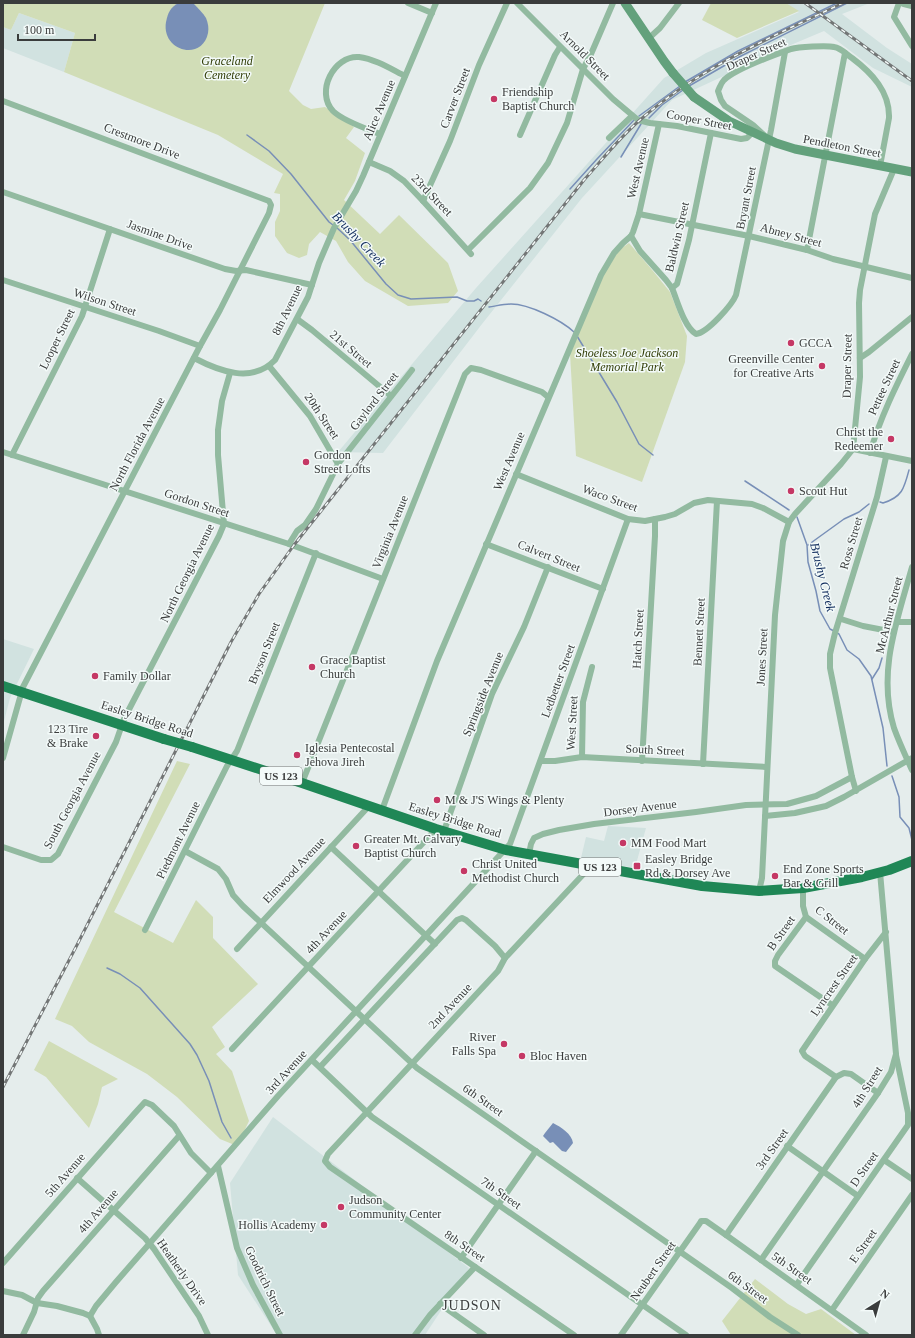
<svg xmlns="http://www.w3.org/2000/svg" width="915" height="1338" viewBox="0 0 915 1338" font-family="Georgia,serif">
  <style>
    .built { fill: #d1e2e0 }
    .green { fill: #d1ddb7 }
    .water { fill: #788fb7 }
    .lines { fill: none; stroke-linecap: round; stroke-linejoin: round }
    .stream { stroke: #788fb7; stroke-width: 1.5 }
    .minor { stroke: #92baa0; stroke-width: 6 }
    .tertiary { stroke: #92baa0; stroke-width: 8 }
    .secondary { stroke: #63a17c; stroke-width: 9 }
    .trunk { stroke: #1f8756; stroke-width: 10 }
    .rail-casing { stroke: #737676; stroke-width: 3 }
    .rail { stroke: #f3faf9; stroke-width: 1.5; stroke-dasharray: 4.5; stroke-linecap: butt }
    .secondary-bridge { stroke: #63a17c; stroke-width: 9 }
    .trunk-bridge { stroke: #1f8756; stroke-width: 10 }
    .poi-dot { fill: #c53865; stroke: #f3faf9; stroke-width: 1.5 }
    .labels { text-anchor: middle; dominant-baseline: central; stroke-width: 3; stroke-linejoin: round; paint-order: stroke }
    .shield { fill: #f3faf9; stroke: #727575; stroke-width: 1 }
    .shield-label { font-size: 11px; font-weight: bold; fill: #3a3c3c }
    .street-label { font-size: 12px; fill: #3a3c3c; stroke: #f3faf9 }
    .park-label { font-size: 12px; font-style: italic; fill: #313d06; stroke: #f3faf9 }
    .poi-label { font-size: 12px; fill: #3a3c3c; stroke: #f3faf9; text-anchor: start }
    .water-label { font-size: 13px; font-style: italic; fill: #0e2a5b; stroke: #f3faf9 }
    .quarter-label { font-size: 14px; letter-spacing: 1px; fill: #3a3c3c; stroke: #f3faf9 }
  </style>
  <rect width="100%" height="100%" fill="#e5edec"/>
  <g class="built">
    <path d="M 786,3 L 870,3 L 842,14 L 887,48 L 912,64 L 912,87 L 873,68 L 824,31 L 786,47 L 672,100 L 582,198 L 482,324 L 383,453 L 338,452 L 476,288 L 664,78 L 706,53 L 799,12 Z"/>
    <path d="M 19,13 L 75,33 L 64,72 L 3,48 L 3,27 L 11,30 Z"/>
    <path d="M 3,639 L 34,649 L 10,698 L 3,725 Z"/>
    <path d="M 608,826 L 646,828 L 635,868 L 581,858 L 586,837 L 604,841 Z"/>
    <path d="M 273,1117 L 469,1268 L 425,1335 L 277,1335 L 238,1275 L 230,1183 Z"/>
  </g>
  <g class="green">
    <path d="M 3,3 L 325,3 L 289,91 L 303,105 L 311,109 L 325,107 L 354,127 L 346,138 L 365,153 L 355,181 L 344,200 L 380,234 L 399,215 L 448,263 L 458,291 L 448,303 L 408,306 L 365,281 L 348,262 L 336,241 L 320,232 L 309,244 L 307,255 L 299,258 L 287,253 L 275,236 L 275,222 L 280,211 L 280,194 L 274,193 L 283,174 L 218,135 L 64,72 L 75,33 L 19,13 L 11,30 L 3,27 Z"/>
    <path d="M 711,3 L 786,3 L 799,11 L 737,38 L 702,20 Z"/>
    <path d="M 629,243 L 653,271 L 670,292 L 687,336 L 685,362 L 642,482 L 576,456 L 570,354 L 601,278 L 619,250 Z"/>
    <path d="M 177,761 L 190,764 L 114,912 L 173,943 L 196,900 L 213,917 L 213,938 L 258,984 L 212,1027 L 225,1047 L 216,1054 L 232,1071 L 249,1121 L 237,1146 L 220,1139 L 177,1097 L 147,1074 L 89,1042 L 72,1026 L 55,1019 Z"/>
    <path d="M 49,1041 L 118,1079 L 102,1087 L 98,1104 L 89,1128 L 46,1077 L 34,1070 Z"/>
    <path d="M 755,1279 L 788,1304 L 806,1314 L 821,1309 L 856,1335 L 731,1335 L 722,1321 Z"/>
  </g>
  <g class="water">
    <path d="M 179,3 L 194,4 C 198,8 203,13 206,18 C 208,23 209,28 208,33 C 202,62 161,51 166,22 C 168,13 170,7 179,3 Z"/>
    <path d="M 553,1123 C 561,1127 572,1134 573,1143 L 566,1152 L 562,1151 L 553,1142 L 550,1143 L 543,1136 L 545,1133 Z"/>
  </g>
  <g class="lines">
    <g class="stream">
      <path d="M 685,82 L 738,51 L 837,3"/>
      <path d="M 689,86 L 741,56 L 847,3"/>
      <path d="M 639,116 L 680,86"/>
      <path d="M 649,118 L 662,105 L 683,90"/>
      <path d="M 247,135 L 269,151 L 291,174 L 329,222 L 333,225"/>
      <path d="M 621,157 L 641,124"/>
      <path d="M 570,189 L 597,159 L 634,120"/>
      <path d="M 336,227 L 350,240 L 386,284 L 398,295 L 411,299 L 457,297 L 467,301 L 474,301 L 478,299 L 481,301"/>
      <path d="M 489,307 C 496,306 504,304 511,304 C 529,304 561,320 574,332"/>
      <path d="M 577,336 L 617,402 L 639,444 L 653,455"/>
      <path d="M 745,481 L 789,510"/>
      <path d="M 880,502 L 883,503 C 902,497 904,489 909,470"/>
      <path d="M 797,517 L 807,545 L 808,562 L 816,591 L 820,611 L 830,629 L 834,631"/>
      <path d="M 808,545 L 844,519 L 859,512 L 869,504"/>
      <path d="M 837,633 L 839,634 L 847,650 L 859,659 L 871,676 L 883,728 L 887,766"/>
      <path d="M 872,679 L 879,668 L 882,658"/>
      <path d="M 892,776 L 899,797 L 900,817 L 909,828 L 912,840"/>
      <path d="M 107,968 L 120,974 L 140,988 L 190,1044 L 197,1055 L 209,1081 L 222,1122 L 231,1138"/>
    </g>
    <g class="minor">
      <path d="M 408,3 L 432,13"/>
      <path d="M 517,3 L 613,99 L 638,120 L 650,123 L 677,126 L 741,139 L 747,138 L 752,133"/>
      <path d="M 899,3 L 894,17 L 912,46"/>
      <path d="M 649,38 L 660,28 L 679,3"/>
      <path d="M 3,101 L 269,201 L 271,205 L 269,213 L 220,310 L 200,346 L 23,687 L 3,758"/>
      <path d="M 711,133 L 689,240 L 677,284 L 672,288 C 677,300 684,327 696,334 C 707,333 732,305 736,295 L 771,130 L 785,52"/>
      <path d="M 380,134 C 367,129 343,121 333,111 C 315,92 334,55 359,57 C 375,59 391,69 405,76"/>
      <path d="M 520,135 L 555,55 L 560,47"/>
      <path d="M 764,135 L 753,125 L 725,106 L 721,100 L 718,91 C 720,87 721,83 724,80 C 737,68 774,55 791,49 C 798,47 827,45 834,47 C 841,48 846,54 852,58 C 872,73 890,92 889,118 L 880,166"/>
      <path d="M 609,138 L 632,116"/>
      <path d="M 369,162 L 390,171 L 404,181 L 423,201 L 471,254"/>
      <path d="M 3,192 L 225,269 L 236,271 L 246,270 L 312,285"/>
      <path d="M 423,201 L 450,141 L 479,65 L 507,3"/>
      <path d="M 639,214 L 749,236 L 807,250 L 833,259 L 912,278"/>
      <path d="M 631,236 L 640,251 L 666,280 L 672,288"/>
      <path d="M 468,250 L 530,188 L 548,163 L 567,123 L 583,69 L 591,54 L 613,3"/>
      <path d="M 807,250 L 845,53"/>
      <path d="M 3,280 L 159,331 L 200,346"/>
      <path d="M 297,319 L 312,330 L 391,396"/>
      <path d="M 194,358 C 219,371 252,384 275,360 L 308,297 L 319,263 L 334,228 L 356,191 L 363,176 L 436,3"/>
      <path d="M 860,358 L 869,352 L 912,317"/>
      <path d="M 269,366 L 310,416 L 338,464 L 316,509 L 305,525 L 297,531 L 289,544"/>
      <path d="M 853,449 L 860,377 L 859,303 L 860,290 L 875,214 L 894,169"/>
      <path d="M 853,449 L 912,461"/>
      <path d="M 3,452 L 289,544 L 383,579"/>
      <path d="M 870,453 C 880,418 896,386 912,354"/>
      <path d="M 12,455 L 82,316 L 110,229"/>
      <path d="M 338,464 L 412,370"/>
      <path d="M 516,474 L 628,519 L 645,521 L 665,517 L 675,514 L 694,503 L 708,500 L 752,504 L 763,508 L 789,522"/>
      <path d="M 486,544 L 603,589"/>
      <path d="M 912,567 C 897,621 877,672 894,728 C 899,742 906,757 912,770"/>
      <path d="M 841,619 L 863,626 L 894,632"/>
      <path d="M 898,622 L 912,622"/>
      <path d="M 582,757 L 583,702 L 592,667"/>
      <path d="M 541,761 L 555,761 L 582,757 L 767,767"/>
      <path d="M 642,761 L 655,536 L 655,519"/>
      <path d="M 703,764 L 717,501"/>
      <path d="M 852,777 L 830,668 L 830,654 L 835,633 L 877,497 L 886,457"/>
      <path d="M 302,783 L 465,374 L 471,368 L 481,370 L 542,392 L 548,397"/>
      <path d="M 382,810 L 437,661 L 601,275 L 614,253 L 623,243 L 631,236 L 633,232 L 639,214 L 659,124"/>
      <path d="M 765,816 L 795,813 L 826,806 L 844,797 L 912,758"/>
      <path d="M 444,831 L 492,694 L 524,627 L 548,567"/>
      <path d="M 3,847 L 41,860 L 51,860 L 58,854 L 116,742 L 124,719 L 219,536 L 224,524 L 218,455 L 218,430 L 222,401 L 230,373"/>
      <path d="M 331,847 L 435,944"/>
      <path d="M 185,851 L 218,869 L 226,879 L 233,895 L 243,906 L 417,1068 L 732,1288 L 770,1317 L 798,1335"/>
      <path d="M 529,854 L 531,844 L 534,838 L 543,834 L 559,830 L 594,824 L 696,812 L 746,805 L 787,804 L 816,796 L 852,777 L 856,791"/>
      <path d="M 803,888 L 803,906 L 806,917 L 865,959"/>
      <path d="M 759,891 L 762,878 L 775,615 L 783,541 L 789,522 L 795,514 L 841,464 L 853,449"/>
      <path d="M 806,917 L 778,955 L 775,961 L 775,966 L 832,1005"/>
      <path d="M 145,930 L 227,766 L 237,751 L 316,553"/>
      <path d="M 237,949 L 369,806"/>
      <path d="M 232,1049 L 436,829"/>
      <path d="M 312,1060 L 372,1117 L 686,1335"/>
      <path d="M 320,1067 L 457,920 L 462,918 L 466,920 L 495,946 L 505,958"/>
      <path d="M 878,1093 L 851,1074 L 844,1073 L 836,1077 L 805,1056 L 802,1051 L 865,959 L 886,932"/>
      <path d="M 787,1146 L 858,1196"/>
      <path d="M 884,1160 L 912,1179"/>
      <path d="M 218,1166 L 237,1248 L 253,1285 L 280,1335"/>
      <path d="M 77,1178 L 145,1238 L 154,1249 L 199,1316 L 208,1335"/>
      <path d="M 726,1235 L 836,1077"/>
      <path d="M 461,1258 L 536,1151"/>
      <path d="M 761,1260 L 878,1093 L 891,1072 L 896,1054 L 880,872"/>
      <path d="M 3,1263 L 135,1113 L 145,1102 L 152,1105 L 174,1126 L 191,1153 L 211,1173"/>
      <path d="M 797,1284 L 908,1125 L 908,1113 L 896,1055"/>
      <path d="M 3,1291 L 22,1295 L 37,1303 L 57,1306 L 83,1313 L 90,1316"/>
      <path d="M 440,1304 L 484,1335"/>
      <path d="M 832,1310 L 912,1195"/>
      <path d="M 90,1316 L 96,1306 L 116,1282 L 278,1096 L 510,844 L 628,519"/>
      <path d="M 90,1316 L 97,1329 L 99,1335"/>
      <path d="M 23,1335 L 34,1312 L 38,1298 L 43,1291 L 179,1136"/>
      <path d="M 415,1335 L 430,1315 L 475,1267"/>
      <path d="M 574,1335 L 330,1167 L 325,1161 L 328,1154 L 498,971 L 505,958 L 591,866"/>
      <path d="M 621,1335 L 700,1223 L 701,1221 L 706,1221 L 726,1235 L 866,1335"/>
    </g>
    <path class="tertiary" d="M 904,3 L 912,5"/>
    <g class="secondary">
      <path d="M 625,3 L 664,61 L 673,73"/>
      <path d="M 694,97 L 729,121 L 776,143 L 795,149 L 912,172"/>
    </g>
    <g class="trunk">
      <path d="M 3,686 L 164,739"/>
      <path d="M 192,747 L 302,783 L 436,829 L 506,850 L 702,886 L 759,891 L 803,888 L 862,877 L 889,870 L 912,861"/>
    </g>
    <defs>
      <g id="rail">
        <path d="M 805,3 L 912,81"/>
        <path d="M 3,1087 L 77,945 L 231,642 L 259,594 L 294,545 L 584,180 C 602,160 619,138 640,120 C 699,68 773,36 843,3"/>
      </g>
    </defs>
    <use href="#rail" class="rail-casing"/>
    <use href="#rail" class="rail"/>
    <path class="secondary-bridge" d="M 673,73 L 694,97"/>
    <path class="trunk-bridge" d="M 164,739 L 192,747"/>
  </g>
  <g class="poi-dot">
    <circle cx="494" cy="99" r="4"/>
    <circle cx="791" cy="343" r="4"/>
    <circle cx="822" cy="366" r="4"/>
    <circle cx="891" cy="439" r="4"/>
    <circle cx="306" cy="462" r="4"/>
    <circle cx="791" cy="491" r="4"/>
    <circle cx="312" cy="667" r="4"/>
    <circle cx="95" cy="676" r="4"/>
    <circle cx="96" cy="736" r="4"/>
    <circle cx="297" cy="755" r="4"/>
    <circle cx="437" cy="800" r="4"/>
    <circle cx="623" cy="843" r="4"/>
    <circle cx="356" cy="846" r="4"/>
    <rect x="633" y="862" width="8" height="8" rx="2"/>
    <circle cx="464" cy="871" r="4"/>
    <circle cx="775" cy="876" r="4"/>
    <circle cx="504" cy="1044" r="4"/>
    <circle cx="522" cy="1056" r="4"/>
    <circle cx="341" cy="1207" r="4"/>
    <circle cx="324" cy="1225" r="4"/>
  </g>
  <g class="labels">
    <g class="shield">
      <rect x="260" y="767" width="42" height="18" rx="3"/>
      <rect x="579" y="858" width="42" height="18" rx="3"/>
    </g>
    <g class="shield-label">
      <text x="281" y="776">US 123</text>
      <text x="600" y="867">US 123</text>
    </g>
    <g class="street-label">
      <text transform="translate(756 54) rotate(-24)">Draper Street</text>
      <text transform="translate(585 55) rotate(45)">Arnold Street</text>
      <text transform="translate(455 98) rotate(-69)">Carver Street</text>
      <text transform="translate(379 110) rotate(-67)">Alice Avenue</text>
      <text transform="translate(699 120) rotate(11)">Cooper Street</text>
      <text transform="translate(142 141) rotate(21)">Crestmore Drive</text>
      <text transform="translate(842 146) rotate(11)">Pendleton Street</text>
      <text transform="translate(638 168) rotate(-77)">West Avenue</text>
      <text transform="translate(432 195) rotate(46)">23rd Street</text>
      <text transform="translate(746 198) rotate(-79)">Bryant Street</text>
      <text transform="translate(160 235) rotate(20)">Jasmine Drive</text>
      <text transform="translate(791 235) rotate(15)">Abney Street</text>
      <text transform="translate(677 237) rotate(-77)">Baldwin Street</text>
      <text transform="translate(105 302) rotate(18)">Wilson Street</text>
      <text transform="translate(287 310) rotate(-64)">8th Avenue</text>
      <text transform="translate(57 339) rotate(-64)">Looper Street</text>
      <text transform="translate(351 349) rotate(40)">21st Street</text>
      <text transform="translate(847 366) rotate(-89)">Draper Street</text>
      <text transform="translate(884 387) rotate(-65)">Pettee Street</text>
      <text transform="translate(374 401) rotate(-52)">Gaylord Street</text>
      <text transform="translate(322 416) rotate(56)">20th Street</text>
      <text transform="translate(137 444) rotate(-62)">North Florida Avenue</text>
      <text transform="translate(509 461) rotate(-67)">West Avenue</text>
      <text transform="translate(610 498) rotate(20)">Waco Street</text>
      <text transform="translate(197 503) rotate(18)">Gordon Street</text>
      <text transform="translate(390 532) rotate(-68)">Virginia Avenue</text>
      <text transform="translate(851 543) rotate(-74)">Ross Street</text>
      <text transform="translate(549 556) rotate(22)">Calvert Street</text>
      <text transform="translate(187 573) rotate(-64)">North Georgia Avenue</text>
      <text transform="translate(889 615) rotate(-76)">McArthur Street</text>
      <text transform="translate(699 632) rotate(-87)">Bennett Street</text>
      <text transform="translate(638 639) rotate(-87)">Hatch Street</text>
      <text transform="translate(264 653) rotate(-68)">Bryson Street</text>
      <text transform="translate(762 657) rotate(-87)">Jones Street</text>
      <text transform="translate(558 681) rotate(-70)">Ledbetter Street</text>
      <text transform="translate(483 694) rotate(-68)">Springside Avenue</text>
      <text transform="translate(147 719) rotate(18)">Easley Bridge Road</text>
      <text transform="translate(572 723) rotate(-87)">West Street</text>
      <text transform="translate(655 750) rotate(3)">South Street</text>
      <text transform="translate(72 800) rotate(-62)">South Georgia Avenue</text>
      <text transform="translate(640 808) rotate(-7)">Dorsey Avenue</text>
      <text transform="translate(455 820) rotate(17)">Easley Bridge Road</text>
      <text transform="translate(178 840) rotate(-64)">Piedmont Avenue</text>
      <text transform="translate(294 870) rotate(-47)">Elmwood Avenue</text>
      <text transform="translate(832 920) rotate(38)">C Street</text>
      <text transform="translate(326 932) rotate(-47)">4th Avenue</text>
      <text transform="translate(781 933) rotate(-55)">B Street</text>
      <text transform="translate(834 985) rotate(-55)">Lyncrest Street</text>
      <text transform="translate(450 1006) rotate(-47)">2nd Avenue</text>
      <text transform="translate(286 1072) rotate(-48)">3rd Avenue</text>
      <text transform="translate(867 1087) rotate(-58)">4th Street</text>
      <text transform="translate(483 1100) rotate(35)">6th Street</text>
      <text transform="translate(772 1149) rotate(-55)">3rd Street</text>
      <text transform="translate(864 1169) rotate(-55)">D Street</text>
      <text transform="translate(65 1175) rotate(-49)">5th Avenue</text>
      <text transform="translate(501 1193) rotate(35)">7th Street</text>
      <text transform="translate(98 1211) rotate(-49)">4th Avenue</text>
      <text transform="translate(465 1246) rotate(34)">8th Street</text>
      <text transform="translate(863 1246) rotate(-55)">E Street</text>
      <text transform="translate(792 1268) rotate(35)">5th Street</text>
      <text transform="translate(653 1271) rotate(-55)">Neubert Street</text>
      <text transform="translate(182 1272) rotate(55)">Heatherly Drive</text>
      <text transform="translate(265 1281) rotate(64)">Goodrich Street</text>
      <text transform="translate(748 1287) rotate(36)">6th Street</text>
    </g>
    <g class="park-label">
      <text x="227" y="61">Graceland<tspan x="227" dy="14">Cemetery</tspan></text>
      <text x="627" y="353">Shoeless Joe Jackson<tspan x="627" dy="14">Memorial Park</tspan></text>
    </g>
    <g class="poi-label">
      <text x="502" y="92">Friendship<tspan x="502" dy="14">Baptist Church</tspan></text>
      <text x="799" y="343">GCCA</text>
      <text x="814" y="359" text-anchor="end">Greenville Center<tspan x="814" dy="14">for Creative Arts</tspan></text>
      <text x="883" y="432" text-anchor="end">Christ the<tspan x="883" dy="14">Redeemer</tspan></text>
      <text x="314" y="455">Gordon<tspan x="314" dy="14">Street Lofts</tspan></text>
      <text x="799" y="491">Scout Hut</text>
      <text x="320" y="660">Grace Baptist<tspan x="320" dy="14">Church</tspan></text>
      <text x="103" y="676">Family Dollar</text>
      <text x="88" y="729" text-anchor="end">123 Tire<tspan x="88" dy="14">&amp; Brake</tspan></text>
      <text x="305" y="748">Iglesia Pentecostal<tspan x="305" dy="14">Jehova Jireh</tspan></text>
      <text x="445" y="800">M &amp; J'S Wings &amp; Plenty</text>
      <text x="364" y="839">Greater Mt. Calvary<tspan x="364" dy="14">Baptist Church</tspan></text>
      <text x="631" y="843">MM Food Mart</text>
      <text x="645" y="859">Easley Bridge<tspan x="645" dy="14">Rd &amp; Dorsey Ave</tspan></text>
      <text x="472" y="864">Christ United<tspan x="472" dy="14">Methodist Church</tspan></text>
      <text x="783" y="869">End Zone Sports<tspan x="783" dy="14">Bar &amp; Grill</tspan></text>
      <text x="496" y="1037" text-anchor="end">River<tspan x="496" dy="14">Falls Spa</tspan></text>
      <text x="530" y="1056">Bloc Haven</text>
      <text x="349" y="1200">Judson<tspan x="349" dy="14">Community Center</tspan></text>
      <text x="316" y="1225" text-anchor="end">Hollis Academy</text>
    </g>
    <g class="water-label">
      <text transform="translate(359 239) rotate(46)">Brushy Creek</text>
      <text transform="translate(823 577) rotate(76)">Brushy Creek</text>
    </g>
    <g class="quarter-label">
      <text x="472" y="1305">JUDSON</text>
    </g>
  </g>
  <rect width="915" height="1338" fill="none" stroke="#3a3c3c" stroke-width="8"/>
  <g transform="translate(879 1302) rotate(37)" stroke="#f3faf9" stroke-width="3" paint-order="stroke">
  <path d="M0-3L7 15L0 10L-7 15Z" fill="#3a3c3c"/>
  <text y="-6" font-size="11" font-weight="bold" text-anchor="middle" fill="#3a3c3c">N</text>
  </g>
  <path d="M18 34v6h77v-6" fill="none" stroke="#3a3c3c" stroke-width="2"/>
  <text x="24" y="34" font-size="12" fill="#3a3c3c" stroke="#f3faf9" stroke-width="3" paint-order="stroke">100 m</text>
</svg>
